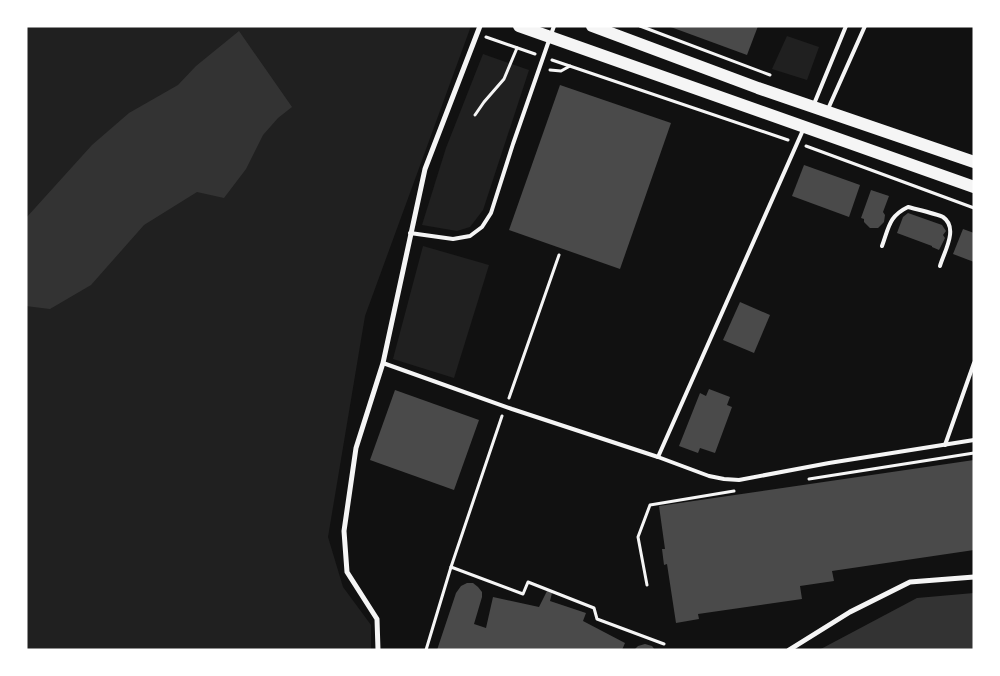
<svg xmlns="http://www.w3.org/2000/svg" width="1000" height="676" viewBox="0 0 1000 676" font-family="'Source Sans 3',sans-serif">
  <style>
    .green { fill: #202020 }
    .water { fill: #333 }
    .building { fill: #4a4a4a }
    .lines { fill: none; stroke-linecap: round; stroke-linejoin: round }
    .path { stroke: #f5f5f5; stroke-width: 3 }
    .service { stroke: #f5f5f5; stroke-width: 4 }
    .minor { stroke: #f5f5f5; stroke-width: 5 }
    .primary { stroke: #f5f5f5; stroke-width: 12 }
  </style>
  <rect width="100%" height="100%" fill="#111"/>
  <g class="green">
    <path d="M 26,26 L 471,26 L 365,316 L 328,537 L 343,587 L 371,625 L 371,650 L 26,650 Z"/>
    <path d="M 787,36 L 819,47 L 807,80 L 772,69 Z"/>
    <path d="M 483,54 L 529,70 L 483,210 L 470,227 L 457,231 L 422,225 L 446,148 Z"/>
    <path d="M 423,246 L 489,265 L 454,378 L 393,359 Z"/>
  </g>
  <g class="water">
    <path d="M 239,31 L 292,107 L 278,118 L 263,135 L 246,169 L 224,198 L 197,192 L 144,225 L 91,285 L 50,309 L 26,306 L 26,218 L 92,145 L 129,113 L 178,85 L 196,66 Z"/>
    <path d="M 974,593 L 974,650 L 819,650 L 917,598 Z"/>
  </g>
  <g class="building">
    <path d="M 668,26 L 758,26 L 747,55 Z"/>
    <path d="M 560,85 L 671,123 L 620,269 L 509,230 Z"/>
    <path d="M 804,165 L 860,185 L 849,217 L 792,196 Z"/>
    <path d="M 871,190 L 889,196 L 883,212 L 885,215 L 884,222 L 878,228 L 870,228 L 864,222 L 864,219 L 861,218 Z"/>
    <path d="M 908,213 L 942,225 L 946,231 L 943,235 L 945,238 L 939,250 L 932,247 L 932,246 L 897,233 L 903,217 Z"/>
    <path d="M 963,229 L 974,233 L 974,262 L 953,254 Z"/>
    <path d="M 740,302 L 770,315 L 754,353 L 723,340 Z"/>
    <path d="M 709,389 L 730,397 L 727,405 L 732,407 L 715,453 L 700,448 L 698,453 L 679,446 L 700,393 L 706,396 Z"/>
    <path d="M 395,390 L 479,420 L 454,490 L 370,460 Z"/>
    <path d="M 974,460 L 974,550 L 832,571 L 834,581 L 800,586 L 802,599 L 698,614 L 699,619 L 676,623 L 667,564 L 664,565 L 662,549 L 665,549 L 659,506 Z"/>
    <path d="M 467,583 L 473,583 L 478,587 L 482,592 L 482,597 L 474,624 L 486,628 L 493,597 L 539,607 L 547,591 L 552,593 L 550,601 L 586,613 L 583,621 L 625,643 L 622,650 L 437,650 L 456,593 L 461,586 Z"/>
    <path d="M 645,644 L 652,646 L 655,650 L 634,650 L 638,646 Z"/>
  </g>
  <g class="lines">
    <g class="path">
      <path d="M 640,26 L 770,75"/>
      <path d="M 486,37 L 535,54"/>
      <path d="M 552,60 L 788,140"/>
      <path d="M 550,70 L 561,71 L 570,66"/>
      <path d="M 475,115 L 484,102 L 504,79 L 517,48"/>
      <path d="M 806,146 L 974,208"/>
      <path d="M 509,398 L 559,255"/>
      <path d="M 809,479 L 974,453"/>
      <path d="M 451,567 L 502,416"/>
      <path d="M 647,585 L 638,537 L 650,505 L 734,491"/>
      <path d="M 426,650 L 451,567 L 523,594 L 528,582 L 594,608 L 597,619 L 664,644"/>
    </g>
    <g class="service">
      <path d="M 814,104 L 846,26"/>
      <path d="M 828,109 L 865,26"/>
      <path d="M 410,233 L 453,239 L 470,236 L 482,227 L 491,213 L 513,144 L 554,26"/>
      <path d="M 882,246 C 889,227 889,216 908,207 C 915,209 937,214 943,217 C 959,228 944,252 940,266"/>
      <path d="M 383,363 L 512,409 L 658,457 L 709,476 L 724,479 L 739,480 L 829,463 L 974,440"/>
      <path d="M 945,445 L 974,363"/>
      <path d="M 658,457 L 803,130"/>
    </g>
    <g class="minor">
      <path d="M 378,650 L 377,619 L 347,572 L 344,531 L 356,448 L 383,363 L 425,169 L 480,26"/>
      <path d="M 789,650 L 850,612 L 910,582 L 974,577"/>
    </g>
    <g class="primary">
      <path d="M 519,26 L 974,187"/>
      <path d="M 592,26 L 758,88 L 974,162"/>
    </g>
  </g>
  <rect width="1000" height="676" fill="none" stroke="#ffffff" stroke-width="55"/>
</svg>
